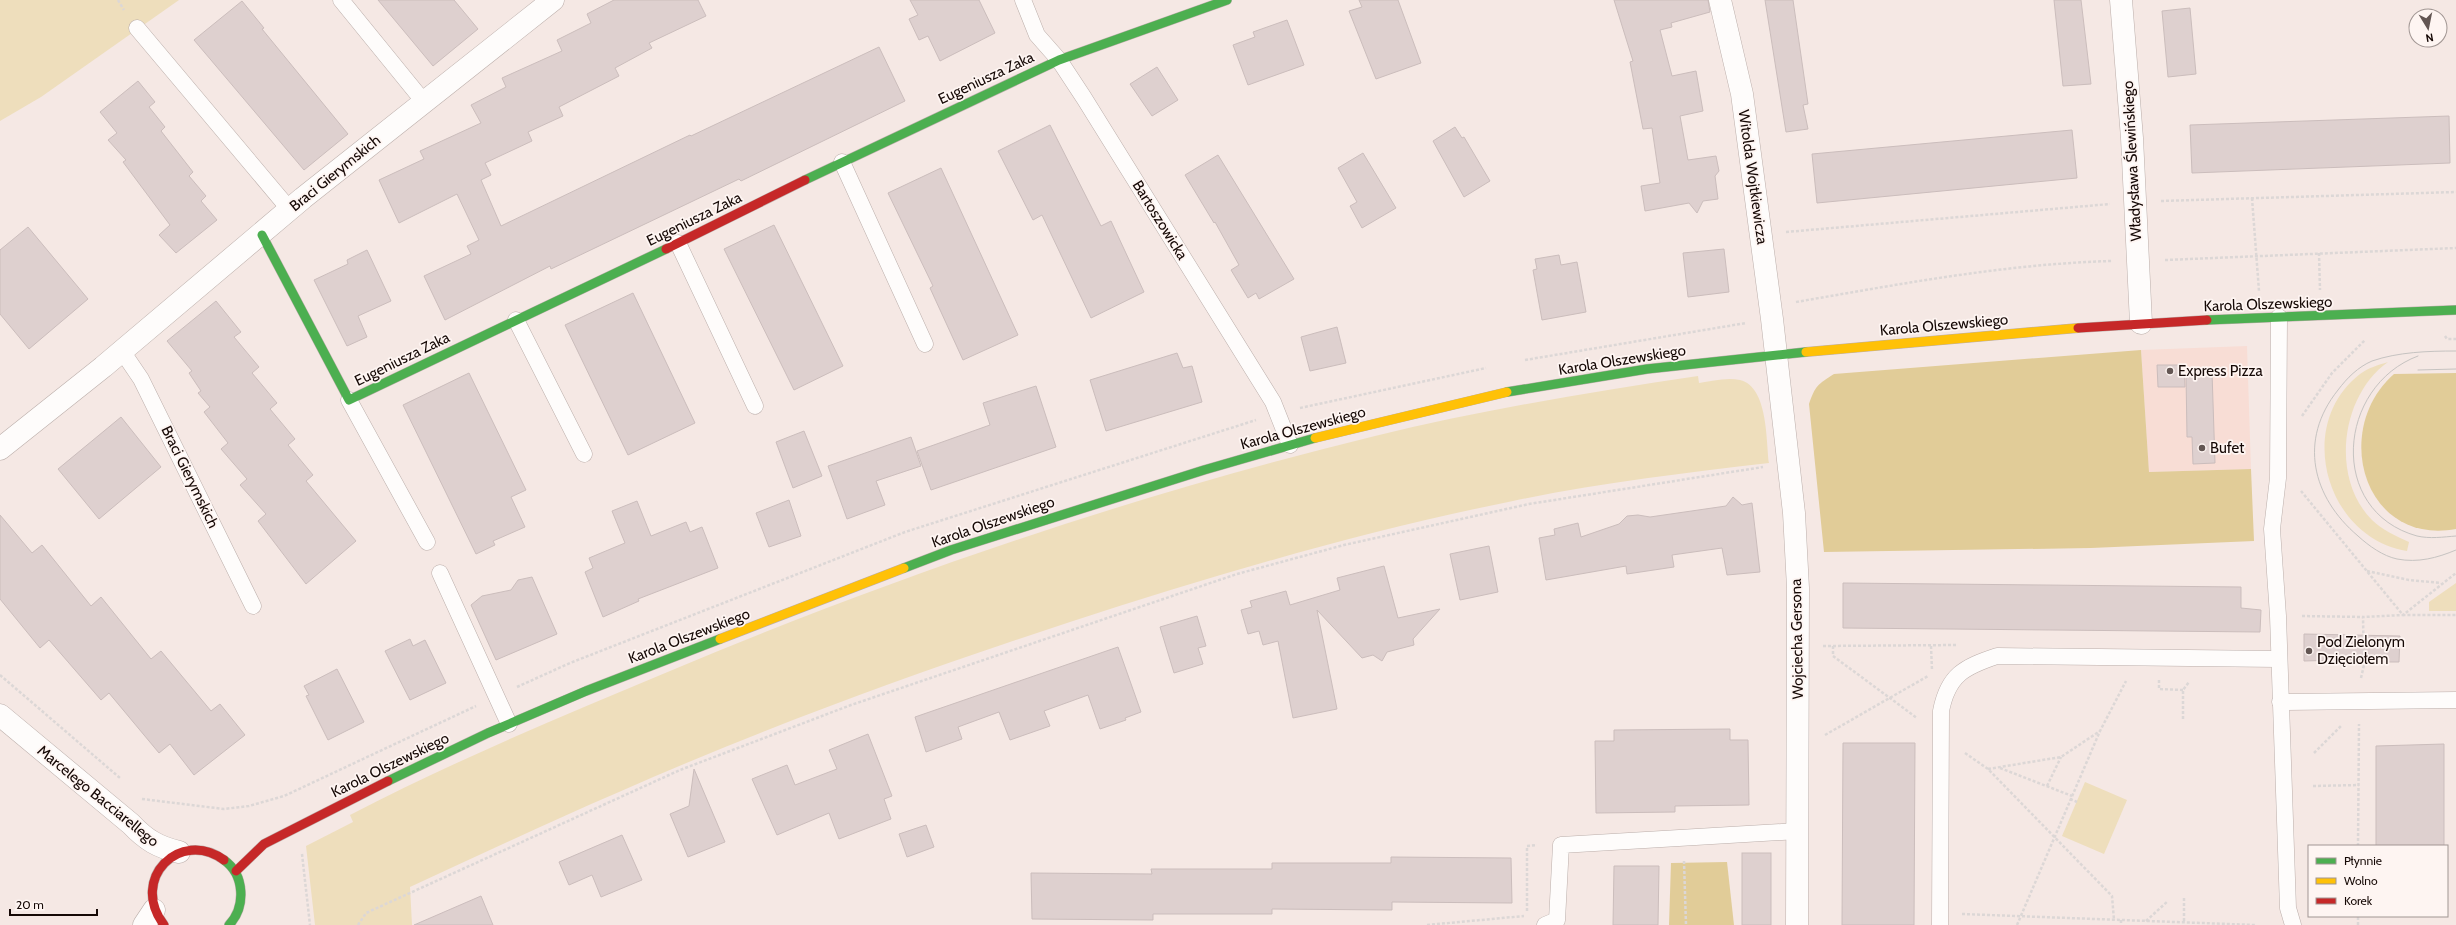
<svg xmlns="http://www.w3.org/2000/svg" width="2456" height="925" viewBox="0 0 2456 925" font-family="Cabin,sans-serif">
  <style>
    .built { fill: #f8ddd5 }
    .green { fill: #eedebc }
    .forest { fill: #e1cc98 }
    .building { fill: #ded0cf; stroke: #cbbdbc }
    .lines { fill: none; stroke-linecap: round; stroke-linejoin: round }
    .lane-casing { stroke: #bbaeaa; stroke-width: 17 }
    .street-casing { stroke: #bbaeaa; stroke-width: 23 }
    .fast-casing { stroke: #bbaeaa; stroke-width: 10 }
    .slow-casing { stroke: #bbaeaa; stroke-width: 10 }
    .jam-casing { stroke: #bbaeaa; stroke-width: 10 }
    .path { stroke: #dcd7d6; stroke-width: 2.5; stroke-dasharray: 3 2; stroke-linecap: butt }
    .lane { stroke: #fefcfb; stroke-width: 16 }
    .street { stroke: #fefcfb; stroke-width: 22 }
    .fast { stroke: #4caf50; stroke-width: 9 }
    .slow { stroke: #ffc107; stroke-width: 9 }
    .jam { stroke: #c62828; stroke-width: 9 }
    .tram { stroke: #c6c3c1; stroke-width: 1 }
    .poi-dot { fill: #635653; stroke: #fef5f2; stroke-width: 1.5 }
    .labels { text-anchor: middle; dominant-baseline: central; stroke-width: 3.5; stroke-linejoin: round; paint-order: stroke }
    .street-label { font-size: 15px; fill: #150805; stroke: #fef5f2 }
    .poi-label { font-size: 15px; fill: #150805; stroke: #fef5f2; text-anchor: start }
  </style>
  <rect width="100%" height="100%" fill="#f5e8e4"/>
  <path class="built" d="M 2247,346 L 2251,469 L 2149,472 L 2141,350 Z"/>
  <g class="green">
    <path d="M 0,0 L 179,0 L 41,97 L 0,121 Z"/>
    <path d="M 2388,362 C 2341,395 2330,478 2372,520 C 2382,530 2396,536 2409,542 L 2407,551 C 2326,538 2294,425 2360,374 C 2368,368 2378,365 2388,362 Z"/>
    <path d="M 1698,376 L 1699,383 C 1712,381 1727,377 1740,380 C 1768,387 1766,439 1769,463 C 1684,473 1597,483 1513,501 C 1363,531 1215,575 1070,622 C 917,672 766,727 619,792 C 549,822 480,855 410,887 L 412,925 L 315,925 L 306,846 L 353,822 L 350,815 C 454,761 562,716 670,671 C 898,575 1134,495 1375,436 C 1482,410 1590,392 1698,376 Z"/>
    <path d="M 2456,583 L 2456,611 L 2429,611 L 2429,602 Z"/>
    <path d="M 2085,782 L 2127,800 L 2104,854 L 2062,836 Z"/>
  </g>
  <g class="forest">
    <path d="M 2141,350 L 2149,472 L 2251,469 L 2254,541 L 2091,548 L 1824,552 L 1809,404 C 1815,386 1818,384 1834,374 Z"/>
    <path d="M 2456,373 L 2456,529 C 2363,546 2331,429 2394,374 Z"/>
    <path d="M 1727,862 L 1734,925 L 1669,925 L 1671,863 Z"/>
  </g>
  <g class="building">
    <path d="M 378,0 L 454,0 L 478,29 L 433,66 Z"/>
    <path d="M 614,0 L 698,0 L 706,16 L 649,43 L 652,48 L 615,68 L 619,76 L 559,107 L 563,116 L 528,132 L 532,141 L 485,163 L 491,175 L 481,180 L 501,226 L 690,135 L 691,136 L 879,47 L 905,101 L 741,181 L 739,179 L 551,269 L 550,266 L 445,320 L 424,276 L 471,254 L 467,246 L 479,240 L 457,194 L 399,223 L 379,180 L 424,159 L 420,151 L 481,123 L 471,105 L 506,87 L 502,78 L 562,51 L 557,40 L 591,23 L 587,14 Z"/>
    <path d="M 910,0 L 979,0 L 995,33 L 940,61 L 928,36 L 919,40 L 909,19 L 918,15 Z"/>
    <path d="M 1359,0 L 1398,0 L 1421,63 L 1376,79 L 1349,11 L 1362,7 Z"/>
    <path d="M 1614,0 L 1708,0 L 1710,12 L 1671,23 L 1672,27 L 1660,30 L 1672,76 L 1696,71 L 1703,111 L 1680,116 L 1688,160 L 1716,156 L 1719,171 L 1715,176 L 1718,199 L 1703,201 L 1697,213 L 1689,203 L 1645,211 L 1641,186 L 1660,183 L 1652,128 L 1643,129 L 1630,62 L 1633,61 Z"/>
    <path d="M 1765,0 L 1793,0 L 1808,104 L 1803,105 L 1808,129 L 1786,132 Z"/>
    <path d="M 2054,0 L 2081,0 L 2091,84 L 2063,86 Z"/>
    <path d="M 242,1 L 264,28 L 262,29 L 348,134 L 304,170 L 194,40 Z"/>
    <path d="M 2190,8 L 2196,74 L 2168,77 L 2162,11 Z"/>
    <path d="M 1287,20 L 1304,65 L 1248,85 L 1233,45 L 1255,37 L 1253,32 Z"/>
    <path d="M 1157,67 L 1178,100 L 1152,116 L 1130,84 Z"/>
    <path d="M 138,81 L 155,102 L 149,107 L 165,127 L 161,131 L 193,172 L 189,176 L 206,196 L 201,201 L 217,220 L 176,253 L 159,235 L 170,225 L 123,162 L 126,160 L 108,140 L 117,133 L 100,112 Z"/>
    <path d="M 2449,116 L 2450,163 L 2192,173 L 2190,125 Z"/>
    <path d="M 1050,125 L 1101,226 L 1111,221 L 1144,292 L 1091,318 L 1042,215 L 1033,220 L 998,151 Z"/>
    <path d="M 1455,127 L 1462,138 L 1464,137 L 1490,181 L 1464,197 L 1433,141 Z"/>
    <path d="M 2072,130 L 2077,178 L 1817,203 L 1812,154 Z"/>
    <path d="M 1363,153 L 1396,208 L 1362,228 L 1350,206 L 1357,202 L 1338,168 Z"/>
    <path d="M 1218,155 L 1294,279 L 1259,299 L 1256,293 L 1248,298 L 1231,270 L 1239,265 L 1215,222 L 1214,223 L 1185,175 Z"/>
    <path d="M 941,168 L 1018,335 L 963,360 L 930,288 L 933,286 L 888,193 Z"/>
    <path d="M 774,225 L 843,366 L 794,390 L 724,249 Z"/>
    <path d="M 28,227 L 88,299 L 29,349 L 0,314 L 0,250 Z"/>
    <path d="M 1724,249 L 1729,292 L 1688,297 L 1683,253 Z"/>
    <path d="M 367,250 L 391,301 L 358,316 L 367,337 L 347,346 L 314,280 L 348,264 L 347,260 Z"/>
    <path d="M 1559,255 L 1561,265 L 1577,262 L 1586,312 L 1542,320 L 1533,270 L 1537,269 L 1535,259 Z"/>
    <path d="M 633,293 L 695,423 L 628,455 L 565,325 Z"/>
    <path d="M 216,301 L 241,332 L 234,337 L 259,367 L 252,373 L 277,403 L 270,409 L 295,439 L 288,445 L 313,475 L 306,481 L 356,541 L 306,584 L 258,521 L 266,514 L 240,485 L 247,479 L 221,449 L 228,443 L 204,412 L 210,407 L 198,393 L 201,391 L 189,373 L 192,371 L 167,341 Z"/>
    <path d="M 1337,327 L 1346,363 L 1310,371 L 1301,337 Z"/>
    <path d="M 1177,353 L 1183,368 L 1192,366 L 1202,402 L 1106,431 L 1090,380 Z"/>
    <path d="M 2157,365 L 2184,365 L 2185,387 L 2158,387 Z"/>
    <path d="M 2212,372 L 2215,463 L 2193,464 L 2192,437 L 2187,437 L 2186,374 Z"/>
    <path d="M 469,373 L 526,490 L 511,497 L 525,527 L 493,541 L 495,545 L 476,554 L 403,405 Z"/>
    <path d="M 1036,386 L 1056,447 L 931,490 L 917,451 L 990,425 L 983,403 Z"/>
    <path d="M 121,417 L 161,467 L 99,519 L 58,469 Z"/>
    <path d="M 804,431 L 822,476 L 793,488 L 776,442 Z"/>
    <path d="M 911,437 L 921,466 L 876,481 L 885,505 L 847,519 L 828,466 Z"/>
    <path d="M 1733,497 L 1742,505 L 1752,503 L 1760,572 L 1727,575 L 1722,548 L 1672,555 L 1674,567 L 1627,574 L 1626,566 L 1546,580 L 1539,538 L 1555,535 L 1554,529 L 1578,523 L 1581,537 L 1619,524 L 1627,516 L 1638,515 L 1650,517 L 1726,506 Z"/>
    <path d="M 789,500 L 801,536 L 769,547 L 756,513 Z"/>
    <path d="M 637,501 L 651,536 L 686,522 L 690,532 L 702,527 L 718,568 L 638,599 L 639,601 L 603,617 L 585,572 L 593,568 L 589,558 L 625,543 L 612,511 Z"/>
    <path d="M 0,515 L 32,553 L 42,545 L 91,606 L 101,597 L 151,659 L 161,651 L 211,711 L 220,704 L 245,735 L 194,775 L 170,744 L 159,753 L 109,693 L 101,700 L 49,640 L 40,648 L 0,599 Z"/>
    <path d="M 1489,546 L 1498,592 L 1460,600 L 1450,554 Z"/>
    <path d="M 1384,566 L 1398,618 L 1440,609 L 1413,639 L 1414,645 L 1387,652 L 1382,661 L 1373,655 L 1362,658 L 1317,610 L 1337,709 L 1293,718 L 1278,641 L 1263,645 L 1259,631 L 1248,634 L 1241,610 L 1252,607 L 1250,601 L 1286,591 L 1290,605 L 1340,590 L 1337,578 Z"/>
    <path d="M 532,577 L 557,634 L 496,660 L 471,605 L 482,596 L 511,590 L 518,580 Z"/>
    <path d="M 1843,583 L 2241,587 L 2241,608 L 2261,610 L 2260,632 L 1843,628 Z"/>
    <path d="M 1197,616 L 1206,646 L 1198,648 L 1203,664 L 1174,673 L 1160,627 Z"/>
    <path d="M 2304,634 L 2400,636 L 2399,662 L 2377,662 L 2377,659 L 2304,661 Z"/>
    <path d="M 410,639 L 413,646 L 425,640 L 446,683 L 410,700 L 385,651 Z"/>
    <path d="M 1118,647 L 1141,712 L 1125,718 L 1126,720 L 1100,729 L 1088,695 L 1044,711 L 1050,726 L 1010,740 L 999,712 L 958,727 L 962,739 L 926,752 L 915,717 Z"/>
    <path d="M 337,669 L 364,722 L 328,740 L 306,696 L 309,695 L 304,686 Z"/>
    <path d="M 1730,729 L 1730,740 L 1748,740 L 1749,805 L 1675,806 L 1675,812 L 1596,813 L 1595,741 L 1614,741 L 1614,730 Z"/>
    <path d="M 868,734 L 892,796 L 884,799 L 891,819 L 839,839 L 829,813 L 777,835 L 752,779 L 787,765 L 795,785 L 837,769 L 829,750 Z"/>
    <path d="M 1843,743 L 1915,743 L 1914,925 L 1842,925 Z"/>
    <path d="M 2444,744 L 2444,846 L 2376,846 L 2376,746 Z"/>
    <path d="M 694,769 L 725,842 L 688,857 L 670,814 L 689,806 Z"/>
    <path d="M 926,825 L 934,847 L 907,857 L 899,834 Z"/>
    <path d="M 622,835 L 642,880 L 601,897 L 592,875 L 569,885 L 559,862 Z"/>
    <rect x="1742" y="853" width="29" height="72"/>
    <path d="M 1391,857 L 1511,858 L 1512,903 L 1392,902 L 1392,910 L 1272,909 L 1272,914 L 1153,914 L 1153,920 L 1032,919 L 1031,873 L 1152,874 L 1151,869 L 1272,869 L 1272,863 L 1391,863 Z"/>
    <path d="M 1614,866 L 1659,866 L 1658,925 L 1613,925 Z"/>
    <path d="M 481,896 L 493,925 L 414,925 Z"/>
  </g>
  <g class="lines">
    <defs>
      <g id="lane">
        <path d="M 341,0 L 424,102"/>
        <path d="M 1023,0 L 1037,35 L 1059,60 L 1084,98 L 1273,402 L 1290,445"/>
        <path d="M 137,28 L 290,210"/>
        <path d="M 842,162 L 925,344"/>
        <path d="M 678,243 L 755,406"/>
        <path d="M 2279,317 L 2278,478 L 2272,529 L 2278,616 L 2288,908 L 2293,925"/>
        <path d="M 516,320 L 584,454"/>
        <path d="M 122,351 L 141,379 L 253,606"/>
        <path d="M 349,400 L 427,542"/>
        <path d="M 440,573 L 509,724"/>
        <path d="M 2280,702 L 2456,700"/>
        <path d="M 1545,925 L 1557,920 L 1561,845 L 1798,831"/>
        <path d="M 1940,925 L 1941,711 C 1948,675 1964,667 1997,656 L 2278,659"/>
      </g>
      <g id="street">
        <path d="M 1720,0 L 1742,94 L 1772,319 L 1794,513 L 1798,588 L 1797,925"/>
        <path d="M 2121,0 L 2132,138 L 2141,323"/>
        <path d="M 0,449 L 103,367 L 303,198 L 553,0"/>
        <path d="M 0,715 L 131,824 C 146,840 158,847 179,852"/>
        <path d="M 144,925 L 154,910"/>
      </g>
      <g id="fast">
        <path d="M 805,180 L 1059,60 L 1227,0"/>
        <path d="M 262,235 L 349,400 L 666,249"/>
        <path d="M 2207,320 L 2456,310"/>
        <path d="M 1507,392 L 1647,369 L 1806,352"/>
        <path d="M 904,568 L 951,550 L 1204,470 L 1315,438"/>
        <path d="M 388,781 L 488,733 L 586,691 L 720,639"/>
        <path d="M 224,860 C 245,875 246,907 229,925"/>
      </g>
      <g id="slow">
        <path d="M 1806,352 L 2078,328"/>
        <path d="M 1315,438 L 1507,392"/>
        <path d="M 720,639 L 904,568"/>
      </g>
      <g id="jam">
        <path d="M 666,249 L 805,180"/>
        <path d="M 2078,328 L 2207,320"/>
        <path d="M 236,871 L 264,844 L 388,781"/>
        <path d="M 164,925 C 129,879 180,828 224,860"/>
      </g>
    </defs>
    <use href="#lane" class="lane-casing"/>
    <use href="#street" class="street-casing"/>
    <use href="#fast" class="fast-casing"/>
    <use href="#slow" class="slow-casing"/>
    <use href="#jam" class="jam-casing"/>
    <g class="path">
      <path d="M 118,0 L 124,10"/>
      <path d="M 2252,198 L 2259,291"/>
      <path d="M 2161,201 L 2456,192"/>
      <path d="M 1786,232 L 2110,204"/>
      <path d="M 2319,253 L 2320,290"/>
      <path d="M 2165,260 L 2456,248"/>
      <path d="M 1796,302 C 1901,284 2005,264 2112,261"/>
      <path d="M 2445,336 L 2447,339 L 2456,339"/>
      <path d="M 1525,360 L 1746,323"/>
      <path d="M 1300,408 L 1486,368"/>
      <path d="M 2302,416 L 2332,373 L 2365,340"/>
      <path d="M 2301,491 L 2403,615 L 2456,615"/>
      <path d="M 2367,571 L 2409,580 L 2441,583"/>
      <path d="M 2302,616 L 2363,617"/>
      <path d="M 1823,646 L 1958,645"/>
      <path d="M 1833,646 L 1833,656 L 1917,718"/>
      <path d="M 1931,646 L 1932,670"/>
      <path d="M 0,675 L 120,778"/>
      <path d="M 2361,678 L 2364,665 L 2363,617 L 2403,615 L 2456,573"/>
      <path d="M 2159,680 L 2159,689 L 2183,690"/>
      <path d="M 517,687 L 570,663 L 905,532 L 1256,420"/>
      <path d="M 2183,719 L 2183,690 L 2189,682"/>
      <path d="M 1825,735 L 1928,676"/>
      <path d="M 1965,753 L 1988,769 L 2112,896 L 2114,920"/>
      <path d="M 2314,753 L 2342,725"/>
      <path d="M 2000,768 L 2072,796"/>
      <path d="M 1988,769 L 2061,757 L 2100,731"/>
      <path d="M 2047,786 L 2061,757"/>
      <path d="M 2313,786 L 2359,785"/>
      <path d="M 142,799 L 224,809 L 249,806 L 284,796 L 476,706"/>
      <path d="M 2070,799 L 2077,802"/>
      <path d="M 2358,846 L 2359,724"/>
      <path d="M 302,854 L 310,925"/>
      <path d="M 1684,861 L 1686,925"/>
      <path d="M 2184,898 L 2184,922"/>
      <path d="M 1527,911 L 1527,846 L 1537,845"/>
      <path d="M 1962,914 L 2255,925"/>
      <path d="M 2121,920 L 2121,925"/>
      <path d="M 2146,921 L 2168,901"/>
      <path d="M 358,925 L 366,913 L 680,770 L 851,705 L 1237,574 L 1344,545 L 1529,504 L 1763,467"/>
      <path d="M 1427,925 L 1524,916"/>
      <path d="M 2017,925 L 2100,731 L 2126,681"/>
      <path d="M 2358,925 L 2358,916"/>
    </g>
    <use href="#lane" class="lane"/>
    <use href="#street" class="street"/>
    <use href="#fast" class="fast"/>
    <use href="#slow" class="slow"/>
    <use href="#jam" class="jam"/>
    <g class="tram">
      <path d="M 2456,351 C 2428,351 2398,352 2372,361 C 2358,367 2347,378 2338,390 C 2298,440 2312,497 2358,536 C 2369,546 2383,556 2397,559 C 2418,563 2437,558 2456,550"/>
      <path d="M 2418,356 C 2337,386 2327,511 2417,536 C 2430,539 2443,537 2456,536"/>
      <path d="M 2418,370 L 2456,369"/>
    </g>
  </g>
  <g class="poi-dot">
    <circle cx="2170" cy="371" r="4"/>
    <circle cx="2202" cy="448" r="4"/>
    <circle cx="2309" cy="651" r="4"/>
  </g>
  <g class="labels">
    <g class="street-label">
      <text transform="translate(986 78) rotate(-25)">Eugeniusza Zaka</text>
      <text transform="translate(2132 161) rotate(-93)">Władysława Ślewińskiego</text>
      <text transform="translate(335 173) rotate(-39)">Braci Gierymskich</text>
      <text transform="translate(1753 177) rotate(82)">Witolda Wojtkiewicza</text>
      <text transform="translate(694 219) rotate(-26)">Eugeniusza Zaka</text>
      <text transform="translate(1160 220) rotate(58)">Bartoszowicka</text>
      <text transform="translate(2268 304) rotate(-2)">Karola Olszewskiego</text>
      <text transform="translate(1944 325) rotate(-5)">Karola Olszewskiego</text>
      <text transform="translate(402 359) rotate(-26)">Eugeniusza Zaka</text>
      <text transform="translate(1622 360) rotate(-9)">Karola Olszewskiego</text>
      <text transform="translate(1303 428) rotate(-15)">Karola Olszewskiego</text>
      <text transform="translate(190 477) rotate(64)">Braci Gierymskich</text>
      <text transform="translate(993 522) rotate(-19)">Karola Olszewskiego</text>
      <text transform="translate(689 636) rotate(-21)">Karola Olszewskiego</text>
      <text transform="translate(1797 639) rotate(-91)">Wojciecha Gersona</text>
      <text transform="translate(390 765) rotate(-26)">Karola Olszewskiego</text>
      <text transform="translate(98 796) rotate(39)">Marcelego Bacciarellego</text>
    </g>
    <g class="poi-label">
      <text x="2178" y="371">Express Pizza</text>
      <text x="2210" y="448">Bufet</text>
      <text x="2317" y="642">Pod Zielonym<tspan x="2317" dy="17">Dzięciołem</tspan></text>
    </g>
  </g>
  <rect x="2308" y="845" width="140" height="72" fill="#fef5f2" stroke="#a19693"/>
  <rect x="2316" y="858" width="20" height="6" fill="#4caf50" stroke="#a19693"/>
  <text x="2344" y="865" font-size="12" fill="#150805">Płynnie</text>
  <rect x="2316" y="878" width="20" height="6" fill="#ffc107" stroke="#a19693"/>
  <text x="2344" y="885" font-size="12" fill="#150805">Wolno</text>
  <rect x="2316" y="898" width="20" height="6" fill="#c62828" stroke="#a19693"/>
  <text x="2344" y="905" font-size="12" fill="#150805">Korek</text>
  <g transform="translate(2428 28) rotate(170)"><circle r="19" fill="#fef5f2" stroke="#a19693"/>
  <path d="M0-3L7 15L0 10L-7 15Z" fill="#635653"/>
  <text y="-6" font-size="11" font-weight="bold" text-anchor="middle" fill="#150805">N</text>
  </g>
  <path d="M10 909v6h87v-6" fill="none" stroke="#150805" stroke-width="2"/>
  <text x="16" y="909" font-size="12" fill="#150805" stroke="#fef5f2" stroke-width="3" paint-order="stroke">20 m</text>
</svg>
